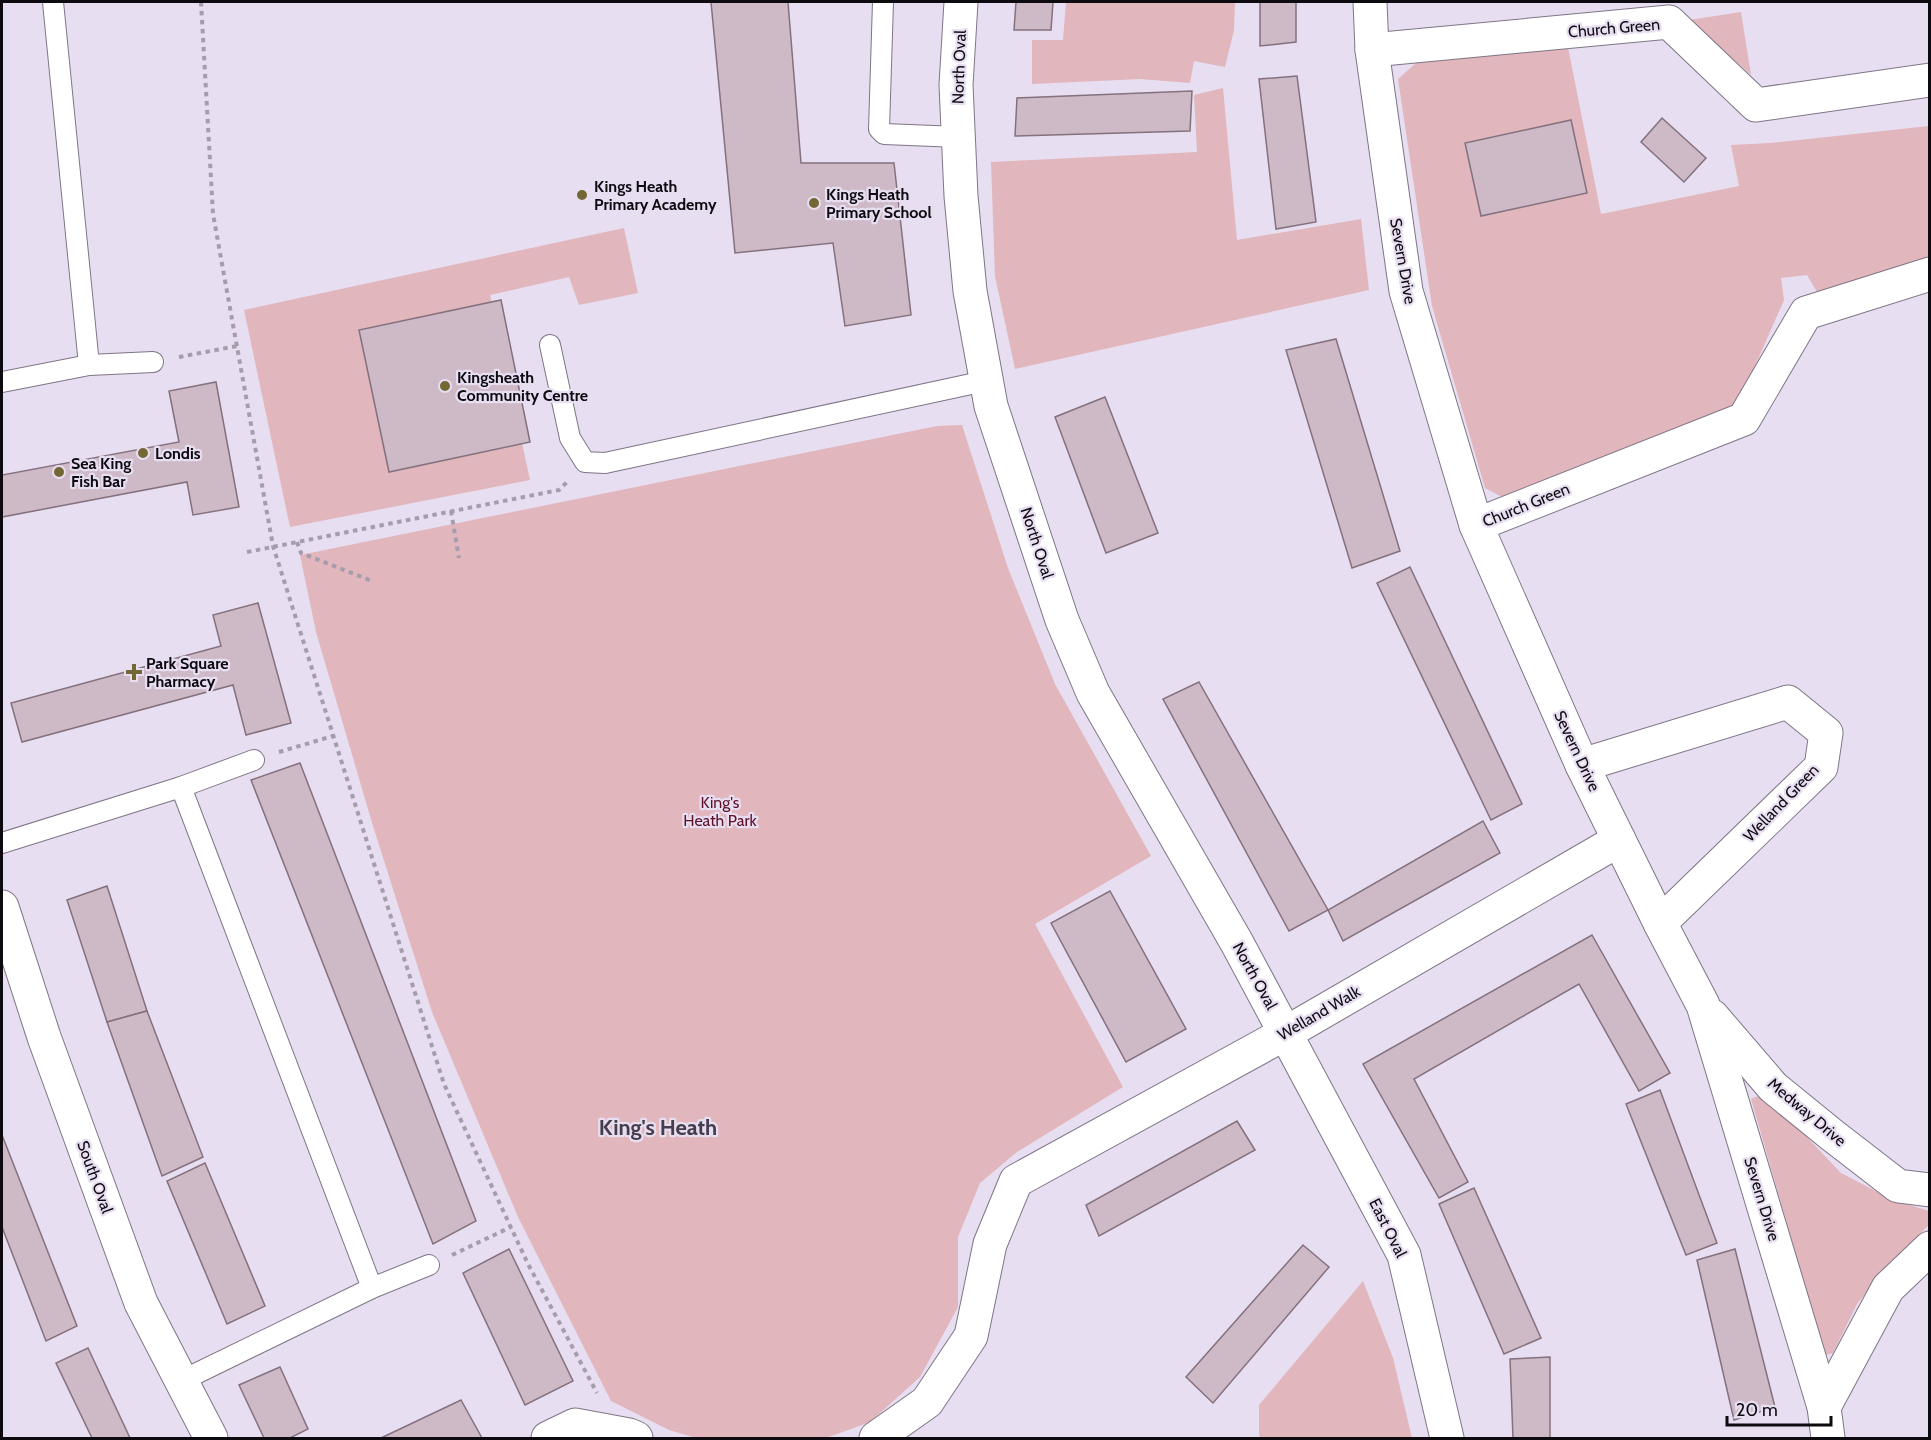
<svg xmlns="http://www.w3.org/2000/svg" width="1931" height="1440" viewBox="0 0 1931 1440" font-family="Cabin,sans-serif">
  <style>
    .green { fill: #e1b6bc }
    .building { fill: #cebac7; stroke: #83717d; stroke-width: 1.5 }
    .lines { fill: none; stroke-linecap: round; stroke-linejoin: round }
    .lane-casing { stroke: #7f7586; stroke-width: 22 }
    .street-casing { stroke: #7f7586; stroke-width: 35 }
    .path { stroke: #a59dac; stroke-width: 4; stroke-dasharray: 4.5 4.5; stroke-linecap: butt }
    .lane { stroke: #fff; stroke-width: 20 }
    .street { stroke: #fff; stroke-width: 33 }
    .poi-dot { fill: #736734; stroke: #e8def1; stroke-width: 2 }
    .labels { text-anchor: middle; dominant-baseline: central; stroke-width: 4.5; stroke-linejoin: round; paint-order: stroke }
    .street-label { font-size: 16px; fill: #0d0a10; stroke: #e8def1 }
    .poi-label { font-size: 16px; font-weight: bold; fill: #0d0a10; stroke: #e8def1; text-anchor: start }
    .park-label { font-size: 16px; fill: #601128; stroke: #e8def1 }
    .district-label { font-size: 22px; font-weight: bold; fill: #453d4c; stroke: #e8def1 }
  </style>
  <rect width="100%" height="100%" fill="#e8def1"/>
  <g class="green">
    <path d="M 1066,2 L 1235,2 L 1234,30 L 1225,67 L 1194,61 L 1190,83 L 1140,79 L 1032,84 L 1032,40 L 1063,40 Z"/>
    <path d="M 1741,12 L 1751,75 L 1689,20 Z"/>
    <path d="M 1567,42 L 1601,214 L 1739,186 L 1731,145 L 1770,143 L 1929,126 L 1929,261 L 1834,293 L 1817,292 L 1807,275 L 1781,278 L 1784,300 L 1734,414 L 1506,499 L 1485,488 L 1432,306 L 1398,79 L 1416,63 Z"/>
    <path d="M 1223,88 L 1237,240 L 1361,219 L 1369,290 L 1015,369 L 995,276 L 991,162 L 1197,152 L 1194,95 Z"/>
    <path d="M 624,228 L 638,293 L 579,305 L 569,277 L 490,295 L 530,480 L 290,527 L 244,310 Z"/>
    <path d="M 962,425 L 1008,568 L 1055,684 L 1151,856 L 1035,924 L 1123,1087 L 1017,1152 L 980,1183 L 958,1237 L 958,1307 L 920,1377 L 870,1422 L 826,1438 L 696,1438 L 669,1430 L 611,1401 L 518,1217 L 432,1012 L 373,826 L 316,632 L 300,555 L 937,426 Z"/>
    <path d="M 1765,1093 L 1841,1173 L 1891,1199 L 1929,1211 L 1929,1225 L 1887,1266 L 1857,1304 L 1833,1353 L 1825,1355 L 1751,1099 Z"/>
    <path d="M 1363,1281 L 1393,1358 L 1412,1438 L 1261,1438 L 1259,1435 L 1259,1405 Z"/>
  </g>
  <g class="building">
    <path d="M 711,2 L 788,2 L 801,163 L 894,163 L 911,315 L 845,326 L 833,243 L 735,253 Z"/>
    <path d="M 1016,2 L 1053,2 L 1051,30 L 1014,30 Z"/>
    <path d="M 1260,2 L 1296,2 L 1296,42 L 1260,46 Z"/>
    <path d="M 1297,76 L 1316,222 L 1276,229 L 1259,79 Z"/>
    <path d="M 1192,91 L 1190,131 L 1015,136 L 1017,98 Z"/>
    <path d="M 1662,118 L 1706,158 L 1684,182 L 1641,142 Z"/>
    <path d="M 1571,120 L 1587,193 L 1481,216 L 1465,143 Z"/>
    <path d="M 501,300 L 530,442 L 389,472 L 359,330 Z"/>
    <path d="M 1336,339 L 1400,551 L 1352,568 L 1286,350 Z"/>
    <path d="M 216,382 L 239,507 L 193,515 L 187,482 L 2,517 L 2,475 L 179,442 L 169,391 Z"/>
    <path d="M 1105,397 L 1158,533 L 1106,553 L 1055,417 Z"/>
    <path d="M 1410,567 L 1522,804 L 1491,820 L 1377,583 Z"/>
    <path d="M 258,603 L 291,723 L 246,735 L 233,685 L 22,742 L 11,703 L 221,646 L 213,615 Z"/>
    <path d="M 1199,682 L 1328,910 L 1289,931 L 1163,699 Z"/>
    <path d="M 300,763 L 476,1221 L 433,1244 L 251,780 Z"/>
    <path d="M 1483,821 L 1500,853 L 1343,941 L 1328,910 Z"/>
    <path d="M 107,886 L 147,1011 L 107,1022 L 67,900 Z"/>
    <path d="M 1110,891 L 1186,1029 L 1126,1062 L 1051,923 Z"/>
    <path d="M 1592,935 L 1670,1073 L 1639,1091 L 1579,984 L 1414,1079 L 1468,1182 L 1439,1198 L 1363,1064 Z"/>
    <path d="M 147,1011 L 203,1157 L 162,1176 L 107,1022 Z"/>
    <path d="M 1660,1090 L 1717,1243 L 1686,1255 L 1626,1104 Z"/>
    <path d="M 1237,1121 L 1255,1150 L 1099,1236 L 1086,1205 Z"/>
    <path d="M 2,1135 L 77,1326 L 46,1341 L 2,1227 Z"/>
    <path d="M 205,1163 L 265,1306 L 227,1324 L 167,1181 Z"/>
    <path d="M 1474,1188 L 1541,1338 L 1504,1354 L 1439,1204 Z"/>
    <path d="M 1303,1245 L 1329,1267 L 1213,1403 L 1186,1377 Z"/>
    <path d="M 509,1249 L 573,1381 L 525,1405 L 463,1273 Z"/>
    <path d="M 1735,1249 L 1775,1407 L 1734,1420 L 1697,1260 Z"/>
    <path d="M 88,1348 L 130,1438 L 92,1438 L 56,1363 Z"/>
    <path d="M 1550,1357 L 1550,1438 L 1513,1438 L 1510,1359 Z"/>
    <path d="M 280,1367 L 308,1429 L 290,1438 L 264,1438 L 239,1385 Z"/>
    <path d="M 461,1400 L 482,1438 L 381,1438 Z"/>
  </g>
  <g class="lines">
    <defs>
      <g id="lane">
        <path d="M 53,2 L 89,365"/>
        <path d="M 883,2 L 879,129 L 884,134 L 959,137"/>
        <path d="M 550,345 L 570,438 L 585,462 L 605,463 L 985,381"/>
        <path d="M 2,382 L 89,365 L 153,362"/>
        <path d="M 181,787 L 254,760"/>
        <path d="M 2,843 L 181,787 L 372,1288"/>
        <path d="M 181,1381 L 372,1288 L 429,1265"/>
      </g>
      <g id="street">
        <path d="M 961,2 L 956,85 L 961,196 L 970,291 L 991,406 L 1062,620 L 1093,693 L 1237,943 L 1404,1255 L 1447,1438"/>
        <path d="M 1370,2 L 1372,50 L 1406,291 L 1476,525 L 1582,765 L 1660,923 L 1703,1005 L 1824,1407 L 1828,1438"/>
        <path d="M 1372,50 L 1669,22 L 1756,105 L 1930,80"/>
        <path d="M 1476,525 L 1744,419 L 1806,313 L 1930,274"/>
        <path d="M 1582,765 L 1788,702 L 1826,733 L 1821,767 L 1660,923"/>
        <path d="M 2,907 L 44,1037 L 141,1303 L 211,1438"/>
        <path d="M 1712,1016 L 1773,1087 L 1832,1135 L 1898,1186 L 1930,1190"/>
        <path d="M 1824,1407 L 1888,1288 L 1930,1248"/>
        <path d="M 548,1438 L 575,1425 L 629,1435 L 636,1438"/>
        <path d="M 876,1438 L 927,1402 L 971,1336 L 990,1244 L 1016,1181 L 1286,1033 L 1619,840"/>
      </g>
    </defs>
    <use href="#lane" class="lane-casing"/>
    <use href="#street" class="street-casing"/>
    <g class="path">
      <path d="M 201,2 L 213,214 L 273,546 L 444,1084 L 528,1264 L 597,1393"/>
      <path d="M 179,357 L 237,346"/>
      <path d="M 451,511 L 459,558"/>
      <path d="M 297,542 L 301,553 L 372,581"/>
      <path d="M 247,552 L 559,490 L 568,481"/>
      <path d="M 279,752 L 333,736"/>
      <path d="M 452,1255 L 511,1227"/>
    </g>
    <use href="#lane" class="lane"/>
    <use href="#street" class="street"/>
  </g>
  <g class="poi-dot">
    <circle cx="582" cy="195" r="6"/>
    <circle cx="814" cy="203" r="6"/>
    <circle cx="445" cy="386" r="6"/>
    <circle cx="143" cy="453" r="6"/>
    <circle cx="59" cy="472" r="6"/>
    <path d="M131 663h6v6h6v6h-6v6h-6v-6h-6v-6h6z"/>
  </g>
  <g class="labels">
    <g class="street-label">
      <text transform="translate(1614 28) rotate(-5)">Church Green</text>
      <text transform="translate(959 67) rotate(-88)">North Oval</text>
      <text transform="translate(1403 261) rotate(80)">Severn Drive</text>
      <text transform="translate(1526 505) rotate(-22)">Church Green</text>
      <text transform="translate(1037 543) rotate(72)">North Oval</text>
      <text transform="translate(1577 751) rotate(65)">Severn Drive</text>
      <text transform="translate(1781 803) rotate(-46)">Welland Green</text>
      <text transform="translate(1255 976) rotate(61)">North Oval</text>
      <text transform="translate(1319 1013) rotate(-30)">Welland Walk</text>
      <text transform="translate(1807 1112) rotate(40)">Medway Drive</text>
      <text transform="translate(95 1177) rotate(70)">South Oval</text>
      <text transform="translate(1762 1199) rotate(73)">Severn Drive</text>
      <text transform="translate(1388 1228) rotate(63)">East Oval</text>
    </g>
    <g class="poi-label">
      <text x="594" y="186">Kings Heath<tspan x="594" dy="18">Primary Academy</tspan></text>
      <text x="826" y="194">Kings Heath<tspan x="826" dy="18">Primary School</tspan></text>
      <text x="457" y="377">Kingsheath<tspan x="457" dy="18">Community Centre</tspan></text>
      <text x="155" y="453">Londis</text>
      <text x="71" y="463">Sea King<tspan x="71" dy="18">Fish Bar</tspan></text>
      <text x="146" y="663">Park Square<tspan x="146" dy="18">Pharmacy</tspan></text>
    </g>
    <g class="park-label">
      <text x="720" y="802">King's<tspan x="720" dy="18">Heath Park</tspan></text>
    </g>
    <g class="district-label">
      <text x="658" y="1127">King's Heath</text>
    </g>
  </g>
  <rect width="1931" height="1440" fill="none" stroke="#0d0a10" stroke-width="6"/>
  <path d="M1727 1416v9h104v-9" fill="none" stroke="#0d0a10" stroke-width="3"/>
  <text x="1736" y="1416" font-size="18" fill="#0d0a10" stroke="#e8def1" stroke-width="4.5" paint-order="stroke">20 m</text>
</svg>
